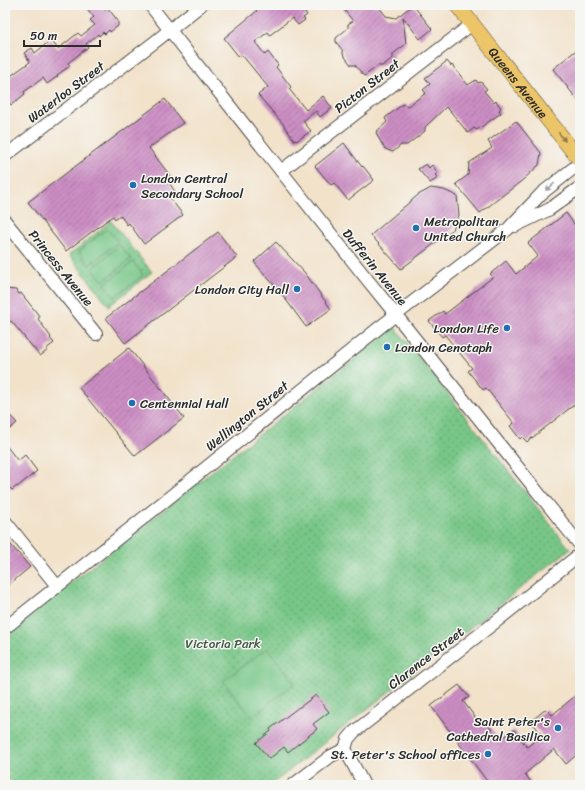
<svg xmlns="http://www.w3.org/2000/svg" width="585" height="790" viewBox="0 0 585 790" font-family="Sriracha,sans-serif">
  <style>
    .park { fill: url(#park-dots); stroke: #52795a }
    .pitch { fill: #78c788; stroke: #52795a }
    .building { fill: url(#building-hatch) }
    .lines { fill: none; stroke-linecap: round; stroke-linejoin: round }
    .minor-casing { stroke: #494643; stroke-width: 14 }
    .major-casing { stroke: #494643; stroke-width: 16 }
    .minor { stroke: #fff; stroke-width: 12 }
    .major { stroke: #edc569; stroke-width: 15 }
    .oneway { fill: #8c784a }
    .oneway2 { fill: #a0a0a0 }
    .poi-dot { fill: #1f6fb2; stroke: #f6f6f2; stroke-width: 1.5 }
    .labels { text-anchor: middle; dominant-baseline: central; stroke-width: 3; stroke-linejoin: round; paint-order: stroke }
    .street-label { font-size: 13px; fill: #2b2b2b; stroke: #f6f6f2 }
    .poi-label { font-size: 13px; fill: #2b2b2b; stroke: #f6f6f2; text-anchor: start }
    .park-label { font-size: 13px; fill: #425a47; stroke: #f6f6f2 }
  </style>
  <defs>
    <pattern id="park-dots" width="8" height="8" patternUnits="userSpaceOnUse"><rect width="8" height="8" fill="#78c788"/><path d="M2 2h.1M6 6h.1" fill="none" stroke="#63a26f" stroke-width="1.8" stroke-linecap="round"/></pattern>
    <pattern id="building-hatch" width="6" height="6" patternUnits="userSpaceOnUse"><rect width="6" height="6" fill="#cc8ec4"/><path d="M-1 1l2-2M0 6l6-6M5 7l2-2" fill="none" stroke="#a6749f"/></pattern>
  </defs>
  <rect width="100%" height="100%" fill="#f6f6f2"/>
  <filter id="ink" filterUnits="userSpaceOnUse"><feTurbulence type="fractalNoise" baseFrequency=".025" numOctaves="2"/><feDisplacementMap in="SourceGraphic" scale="8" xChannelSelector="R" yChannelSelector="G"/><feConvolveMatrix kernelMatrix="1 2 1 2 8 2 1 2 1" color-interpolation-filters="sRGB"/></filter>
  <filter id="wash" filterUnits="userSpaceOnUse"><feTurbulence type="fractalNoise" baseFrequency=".012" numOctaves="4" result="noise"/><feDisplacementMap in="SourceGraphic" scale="16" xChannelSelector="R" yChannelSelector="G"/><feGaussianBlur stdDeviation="0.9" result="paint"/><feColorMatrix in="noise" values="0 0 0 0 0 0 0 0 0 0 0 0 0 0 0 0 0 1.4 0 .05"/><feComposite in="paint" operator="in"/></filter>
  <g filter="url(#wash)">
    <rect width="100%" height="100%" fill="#f2e2ca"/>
    <g class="park">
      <path d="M 111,221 L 152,272 L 109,306 L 69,255 Z"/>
      <path d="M 395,327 L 570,549 L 271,785 L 5,785 L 5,635 Z"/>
    </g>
    <g class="pitch">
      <path d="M 107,229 L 118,242 L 89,265 L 79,251 Z"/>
      <path d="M 120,245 L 131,259 L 103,281 L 92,268 Z"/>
      <path d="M 133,262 L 143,275 L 115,297 L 105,284 Z"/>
      <path d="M 267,648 L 295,683 L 252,717 L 223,681 Z"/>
    </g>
    <g id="blocks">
      <g class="building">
        <path d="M 84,5 L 100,5 L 104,9 L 107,7 L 118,21 L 118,26 L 110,32 L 109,30 L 105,34 L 103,32 L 99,36 L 98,34 L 86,44 L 88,47 L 68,63 L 70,66 L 57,75 L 58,76 L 47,84 L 43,78 L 24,92 L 25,94 L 11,105 L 5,97 L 5,80 L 30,62 L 24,53 L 32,48 L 35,53 L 51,40 L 58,49 L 78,33 L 81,36 L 95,25 L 90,20 L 94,17 Z"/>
        <path d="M 260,5 L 313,5 L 305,12 L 307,15 L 303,18 L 305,20 L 298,25 L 292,18 L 270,35 L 268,32 L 255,42 L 265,55 L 268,52 L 278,65 L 276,67 L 291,87 L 289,89 L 306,110 L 323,96 L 332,108 L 320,117 L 316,111 L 303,121 L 311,131 L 298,140 L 295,141 L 284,126 L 284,125 L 258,95 L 268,87 L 242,55 L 239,57 L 224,38 L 257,11 L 255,9 Z"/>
        <path d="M 340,5 L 373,5 L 378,6 L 386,16 L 396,18 L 413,5 L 432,29 L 420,39 L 403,17 L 406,44 L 393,54 L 393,58 L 382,66 L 378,66 L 364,76 L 355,65 L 351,65 L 343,54 L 343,51 L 336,42 L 336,38 L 348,28 L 348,24 L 353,21 Z"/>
        <path d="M 580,47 L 580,103 L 553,69 Z"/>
        <path d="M 447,61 L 451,66 L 452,65 L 468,85 L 476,80 L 478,83 L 481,82 L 487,89 L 484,91 L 494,103 L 496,101 L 501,108 L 499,110 L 501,113 L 477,130 L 474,128 L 468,133 L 451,112 L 446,107 L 425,127 L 425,131 L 407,145 L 401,145 L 393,152 L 385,149 L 378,137 L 376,132 L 387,122 L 385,118 L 403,104 L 408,106 L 426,93 L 423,90 L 430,84 L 425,78 Z"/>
        <path d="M 165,99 L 183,123 L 149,148 L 174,181 L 170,184 L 176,193 L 170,198 L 183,215 L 144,244 L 129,223 L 127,225 L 120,215 L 115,219 L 113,216 L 66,251 L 28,202 Z"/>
        <path d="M 516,121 L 541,153 L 539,165 L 524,179 L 480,213 L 456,184 L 468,175 L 469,163 L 492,148 L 488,141 Z"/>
        <path d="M 344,143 L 362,167 L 363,166 L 374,180 L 348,200 L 334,183 L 331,185 L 315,166 Z"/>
        <path d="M 426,164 L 429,168 L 432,165 L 438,173 L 435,175 L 438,178 L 430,183 L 418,169 Z"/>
        <path d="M 431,188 L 444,190 L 457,196 L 459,215 L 456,224 L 451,231 L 401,269 L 371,235 L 418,195 Z"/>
        <path d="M 566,213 L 580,232 L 580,400 L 527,442 L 522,437 L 520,439 L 510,426 L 514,423 L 486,388 L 483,390 L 468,371 L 472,368 L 445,335 L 442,337 L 429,321 L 443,311 L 445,314 L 493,277 L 490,274 L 506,261 L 516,274 L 538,256 L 528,243 Z"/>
        <path d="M 218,232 L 237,257 L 125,343 L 106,318 Z"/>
        <path d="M 276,242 L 305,273 L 331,309 L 306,327 L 281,293 L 254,262 Z"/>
        <path d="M 5,289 L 16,290 L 19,294 L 21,293 L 40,317 L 38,319 L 51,337 L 50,338 L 54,343 L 46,349 L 48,350 L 40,356 L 11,321 L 5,325 Z"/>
        <path d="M 129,348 L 184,418 L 135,456 L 79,388 Z"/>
        <path d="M 5,410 L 17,423 L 5,433 Z"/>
        <path d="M 5,444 L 18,461 L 25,455 L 37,471 L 17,487 L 17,486 L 12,490 L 8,486 L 5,489 Z"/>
        <path d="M 5,538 L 30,567 L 5,588 Z"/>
        <path d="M 459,685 L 469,697 L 463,701 L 481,725 L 485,721 L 500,740 L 514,730 L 527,747 L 542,735 L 531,721 L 546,709 L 552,715 L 580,692 L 580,752 L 566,764 L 554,749 L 525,774 L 531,782 L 523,785 L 490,785 L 431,706 Z"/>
        <path d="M 316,695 L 329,712 L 313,724 L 317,729 L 288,752 L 284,747 L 269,759 L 256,743 L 271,731 L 270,729 L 299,707 L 300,707 Z"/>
      </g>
    </g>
  </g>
  <g filter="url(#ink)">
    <use href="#blocks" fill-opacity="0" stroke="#494643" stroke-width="1"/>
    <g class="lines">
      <defs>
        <g id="minor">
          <path d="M 150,5 L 281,171 L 362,273 L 396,315 L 580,545"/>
          <path d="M 5,156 L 156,41 L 201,5"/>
          <path d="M 281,171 L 472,24"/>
          <path d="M 5,221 L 96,334"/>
          <path d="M 515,226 L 550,209 L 580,187"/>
          <path d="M 5,521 L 57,586"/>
          <path d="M 5,628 L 166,500 L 380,327 L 508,229 L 541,194 L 580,163"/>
          <path d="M 345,749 L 364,785"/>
          <path d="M 293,785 L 331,756 L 345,749 L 348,739 L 354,732 L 498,620 L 580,554"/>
        </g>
        <g id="major">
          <path id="s1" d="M 457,5 L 580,160"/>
        </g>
      </defs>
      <use href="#minor" class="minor-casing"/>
      <use href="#major" class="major-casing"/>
      <use href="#minor" class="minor"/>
      <use href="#major" class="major"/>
    </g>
    <defs><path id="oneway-solid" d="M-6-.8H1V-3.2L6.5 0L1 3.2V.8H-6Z"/></defs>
    <use class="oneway" href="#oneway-solid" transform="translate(562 137) rotate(52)"/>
    <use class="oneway2" href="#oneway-solid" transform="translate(550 187) rotate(141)"/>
  </g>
  <g class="poi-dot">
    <circle cx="133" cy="185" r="4"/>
    <circle cx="416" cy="228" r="4"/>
    <circle cx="297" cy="289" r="4"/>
    <circle cx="507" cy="328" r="4"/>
    <circle cx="387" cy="347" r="4"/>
    <circle cx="132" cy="403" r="4"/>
    <circle cx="558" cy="728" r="4"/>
    <circle cx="488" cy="754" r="4"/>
  </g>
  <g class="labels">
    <g class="street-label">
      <text stroke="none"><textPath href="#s1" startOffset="99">Queens Avenue</textPath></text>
      <text transform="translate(367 86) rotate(-38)">Picton Street</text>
      <text transform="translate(66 92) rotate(-37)">Waterloo Street</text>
      <text transform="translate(375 267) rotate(51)">Dufferin Avenue</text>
      <text transform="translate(61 268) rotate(51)">Princess Avenue</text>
      <text transform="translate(247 416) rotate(-39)">Wellington Street</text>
      <text transform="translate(426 658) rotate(-38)">Clarence Street</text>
    </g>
    <g class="poi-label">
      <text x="141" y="178">London Central<tspan x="141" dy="15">Secondary School</tspan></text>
      <text x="424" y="221">Metropolitan<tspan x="424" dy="15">United Church</tspan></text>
      <text x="289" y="289" text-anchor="end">London City Hall</text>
      <text x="499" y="328" text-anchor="end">London Life</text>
      <text x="395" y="347">London Cenotaph</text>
      <text x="140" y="403">Centennial Hall</text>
      <text x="550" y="721" text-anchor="end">Saint Peter's<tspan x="550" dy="15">Cathedral Basilica</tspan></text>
      <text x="480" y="754" text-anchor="end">St. Peter's School offices</text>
    </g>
    <g class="park-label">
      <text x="223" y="643">Victoria Park</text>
    </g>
  </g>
  <rect width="585" height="790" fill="none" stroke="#f6f6f2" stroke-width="20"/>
  <path d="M24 40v6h76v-6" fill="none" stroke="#2b2b2b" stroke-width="2"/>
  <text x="30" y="40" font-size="12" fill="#2b2b2b" stroke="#f6f6f2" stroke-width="3" paint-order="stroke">50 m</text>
</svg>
